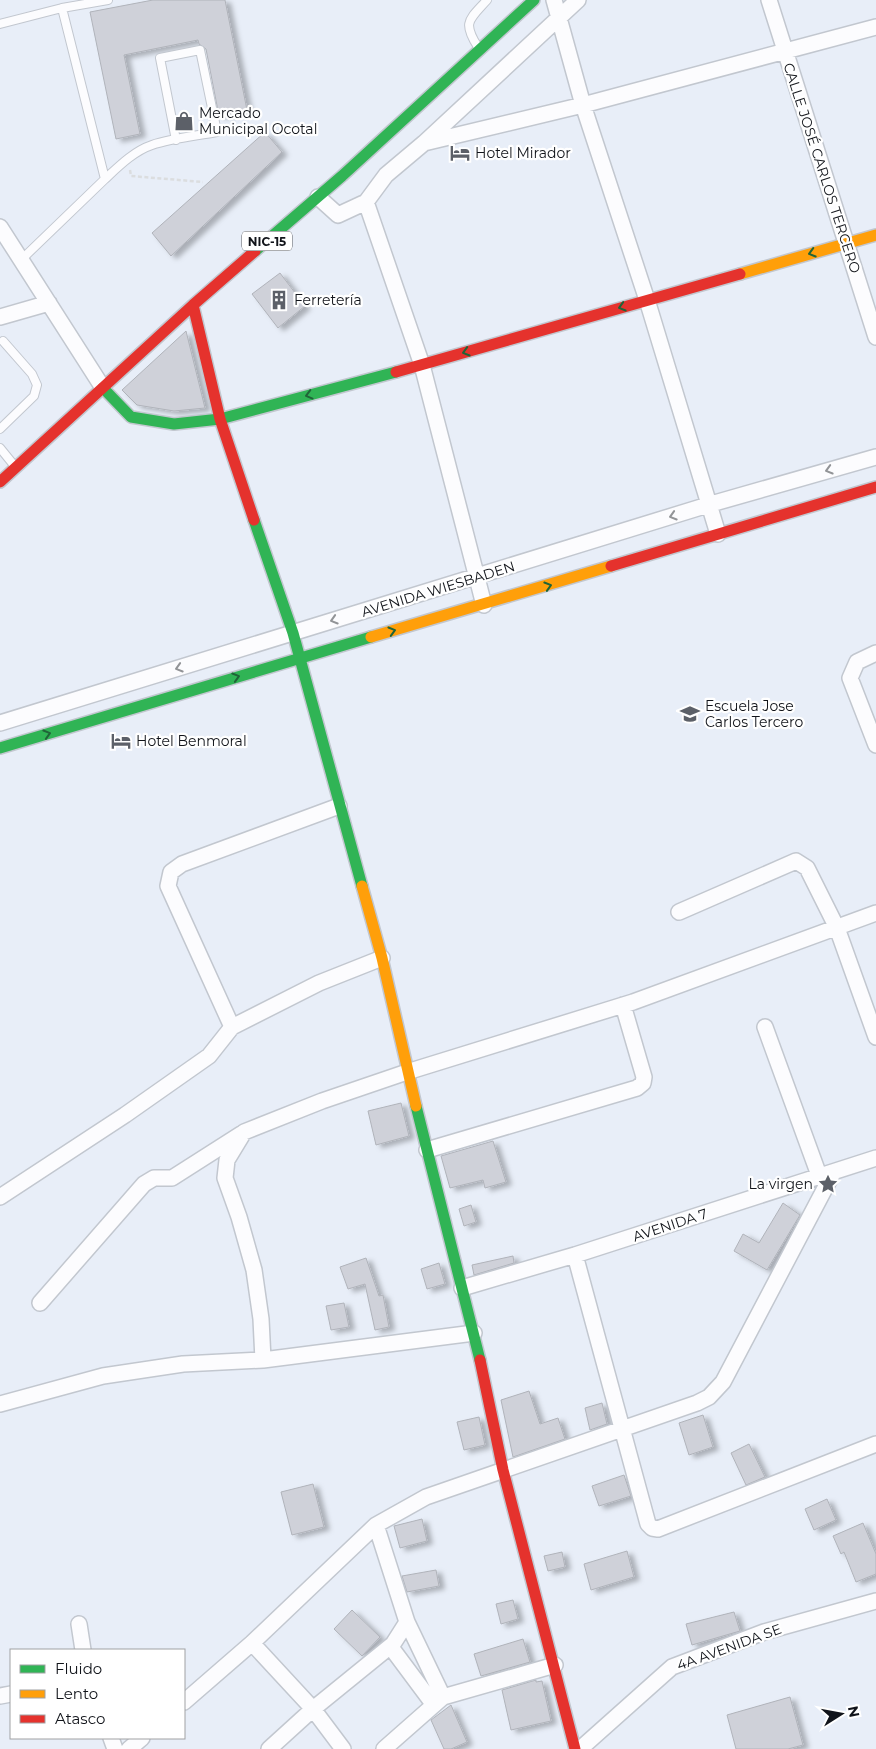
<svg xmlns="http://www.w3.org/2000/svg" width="876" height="1749" font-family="Montserrat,sans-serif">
<defs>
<filter id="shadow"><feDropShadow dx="5.5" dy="3" stdDeviation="2.5" flood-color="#0004"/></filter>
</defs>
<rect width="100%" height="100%" fill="#e8eef8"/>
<!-- building -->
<path fill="#cfd1d9" stroke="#b0b3ba" filter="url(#shadow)" d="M153,0h72l22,110 -28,6 -13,-67 -7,-5 -1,-4 -74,15 16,79 -24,5 -26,-127z
M265,132l17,20 -111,104 -19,-23z
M280,273l25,33 -27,22 -26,-34z
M186,331l19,77 -31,3 -37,-6 -15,-15z
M401,1103l8,33 -33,9 -8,-34z
M493,1141l13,41 -21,6 -2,-8 -33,8 -9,-32z
M783,1203l17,12 -33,55 -33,-19 9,-17 16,9z
M471,1205l5,17 -12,4 -5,-17z
M513,1256l1,7 -40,12 -2,-10z
M366,1258l13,38 4,-1 6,32 -14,3 -10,-46 -17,5 -8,-22z
M439,1263l6,21 -18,5 -6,-20z
M344,1303l5,24 -18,3 -5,-24z
M529,1391l11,33 18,-6 7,21 -52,18 -12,-57z
M602,1403l5,21 -17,6 -5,-22z
M703,1415l10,32 -24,8 -10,-32z
M479,1417l6,28 -21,5 -7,-28z
M749,1444l16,33 -19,8 -15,-32z
M624,1475l7,21 -32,10 -7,-20z
M313,1484l11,43 -32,8 -11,-43z
M827,1499l9,21 -22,10 -9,-21z
M422,1519l5,22 -27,7 -6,-22z
M863,1523l13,31v20l-20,8 -12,-30 -3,2 -8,-18z
M627,1551l7,26 -43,13 -7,-26z
M562,1552l3,15 -17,4 -4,-15z
M436,1570l3,16 -32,6 -5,-16z
M513,1600l5,19 -17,5 -5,-20z
M352,1610l28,27 -18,19 -28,-27z
M734,1612l6,19 -48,14 -6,-21z
M523,1639l7,23 -49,14 -7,-22z
M536,1680v2l6,-1 9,40 -40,9 -9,-40z
M790,1697l13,48 -15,4h-52l-9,-34z
M451,1705l16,37 -16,7h-7l-13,-29z"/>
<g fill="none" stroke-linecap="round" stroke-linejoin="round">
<defs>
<path id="lane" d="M62,8l46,-8
M0,24l62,-16 43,171 -83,80
M478,47c-16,-25 -9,-27 9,-47
M105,179c14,-13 29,-28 47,-34 20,-7 44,-9 65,-13l-17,-82 -40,8 16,82
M0,429l34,-33 3,-11 -5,-11 -29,-33
M0,448l13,16"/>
<path id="street" d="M554,0l29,105 64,195 71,234
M769,0l107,337
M424,143l159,-38 293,-78
M318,197l20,18 28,-13 56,163 62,240
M366,202l20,-27 38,-32 154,-143
M0,227l103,161
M0,317l49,-14
M876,653l-19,9 -7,16 26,67
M0,723l711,-219 165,-47
M679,912l117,-51 11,7 30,60 39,109
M232,1027l-64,-141 3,-14 11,-8 157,-58
M765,1027l55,151
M427,1150l210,-62 6,-5 1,-6 -21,-72
M0,1197l125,-82 84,-59 23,-29 87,-44 63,-25
M575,1255l73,269 4,4 6,1 218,-85
M462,1288l113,-33 301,-97
M40,1303l104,-119 10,-6h18l69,-44
M263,1360l-2,-41 -7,-49 -15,-53 -14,-39 2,-18 17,-28 78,-31 85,-29 226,-70 243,-89
M0,1404l103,-28 80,-12 80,-4 211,-27
M376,1525l31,97 36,75
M407,1622l-14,22v6l41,55
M79,1624l4,26
M252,1643l61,66 30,40
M0,1696l11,-2
M184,1702l68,-59 124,-118 50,-28 271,-94 12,-6 14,-15 110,-209
M111,1738l4,11
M129,1749l13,-11
M269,1749l44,-40 80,-65
M384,1749l59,-52 112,-32
M580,1749l92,-82 92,-35 112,-31"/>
<path id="fast" d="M255,251l87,-75 192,-176
M103,388l28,29 43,7 46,-5 176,-47
M254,520l39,113 69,253
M0,748l371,-111
M416,1106l64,254"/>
<path id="slow" d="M740,274l136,-39
M371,637l240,-71
M362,886l20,72 34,148"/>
<path id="jam" d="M193,305l27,114 34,101
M396,372l344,-98
M0,482l193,-177 62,-54
M611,566l265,-79
M480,1360l23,110 72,279"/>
</defs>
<!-- lane casing -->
<use href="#lane" stroke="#c2c7cf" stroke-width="10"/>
<!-- street casing -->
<use href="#street" stroke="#c2c7cf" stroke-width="18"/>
<!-- fast casing -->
<use href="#fast" stroke="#c2c7cf" stroke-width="14"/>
<!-- slow casing -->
<use href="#slow" stroke="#c2c7cf" stroke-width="14"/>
<!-- jam casing -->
<use href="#jam" stroke="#c2c7cf" stroke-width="14"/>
<!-- path -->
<path stroke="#dbdddf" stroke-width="2.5" stroke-dasharray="4 2.5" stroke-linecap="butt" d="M130,170l1,6 72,6"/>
<!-- lane -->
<use href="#lane" stroke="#fcfcfe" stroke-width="8"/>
<!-- street -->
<use href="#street" stroke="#fcfcfe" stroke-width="15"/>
<!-- fast -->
<use href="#fast" stroke="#30b455" stroke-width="11"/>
<!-- slow -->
<use href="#slow" stroke="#ff9f0a" stroke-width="11"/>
<!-- jam -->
<use href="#jam" stroke="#e5322d" stroke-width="11"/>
</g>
<!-- one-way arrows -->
<defs><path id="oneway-chevron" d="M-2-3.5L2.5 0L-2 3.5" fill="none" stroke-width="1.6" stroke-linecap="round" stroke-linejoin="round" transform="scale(1.25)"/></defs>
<g stroke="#206438">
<use href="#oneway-chevron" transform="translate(812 253) rotate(164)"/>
<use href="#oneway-chevron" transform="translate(622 307) rotate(164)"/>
<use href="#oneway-chevron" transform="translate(466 352) rotate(164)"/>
<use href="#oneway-chevron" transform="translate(309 395) rotate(165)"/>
<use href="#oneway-chevron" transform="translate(548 586) rotate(-17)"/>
<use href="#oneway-chevron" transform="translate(392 631) rotate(-16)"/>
<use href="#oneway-chevron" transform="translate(236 677) rotate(-17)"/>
<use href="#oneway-chevron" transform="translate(47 734) rotate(-17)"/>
</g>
<g stroke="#929497">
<use href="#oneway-chevron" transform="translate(829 470) rotate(164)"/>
<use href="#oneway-chevron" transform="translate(673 516) rotate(163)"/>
<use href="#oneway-chevron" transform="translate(334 620) rotate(163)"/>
<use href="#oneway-chevron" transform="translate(179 668) rotate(163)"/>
</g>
<!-- icons -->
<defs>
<symbol id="shop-bare" viewBox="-9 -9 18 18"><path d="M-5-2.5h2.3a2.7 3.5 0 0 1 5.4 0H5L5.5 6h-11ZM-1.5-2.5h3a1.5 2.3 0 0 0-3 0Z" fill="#5c6068" stroke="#fff" stroke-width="2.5" paint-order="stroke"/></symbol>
<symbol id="hotel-bare" viewBox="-9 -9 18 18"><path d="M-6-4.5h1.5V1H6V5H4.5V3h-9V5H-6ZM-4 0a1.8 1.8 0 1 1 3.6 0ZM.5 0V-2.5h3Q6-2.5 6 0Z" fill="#5c6068" stroke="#fff" stroke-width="2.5" paint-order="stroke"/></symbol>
<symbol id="building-bare" viewBox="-9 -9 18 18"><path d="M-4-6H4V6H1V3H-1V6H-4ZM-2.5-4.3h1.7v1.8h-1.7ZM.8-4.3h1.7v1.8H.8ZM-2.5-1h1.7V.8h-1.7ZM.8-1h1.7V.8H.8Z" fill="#5c6068" stroke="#fff" stroke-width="2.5" paint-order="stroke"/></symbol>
<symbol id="school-bare" viewBox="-9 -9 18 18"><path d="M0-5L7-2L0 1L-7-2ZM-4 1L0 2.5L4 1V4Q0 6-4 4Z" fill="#5c6068" stroke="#fff" stroke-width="2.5" paint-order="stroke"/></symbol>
<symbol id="sight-bare" viewBox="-9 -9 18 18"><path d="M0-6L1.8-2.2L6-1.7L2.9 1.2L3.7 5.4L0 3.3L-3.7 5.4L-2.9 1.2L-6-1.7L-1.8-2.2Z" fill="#5c6068" stroke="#fff" stroke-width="2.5" paint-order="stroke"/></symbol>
</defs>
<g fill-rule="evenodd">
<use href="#shop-bare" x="170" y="107" width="28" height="28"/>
<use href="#hotel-bare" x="446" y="139" width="28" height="28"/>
<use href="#building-bare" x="265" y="286" width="28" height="28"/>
<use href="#school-bare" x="676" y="700" width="28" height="28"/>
<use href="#hotel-bare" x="107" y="727" width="28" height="28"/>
<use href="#sight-bare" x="814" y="1170" width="28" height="28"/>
</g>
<g text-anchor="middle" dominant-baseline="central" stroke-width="4.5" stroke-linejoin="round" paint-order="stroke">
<!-- shield labels -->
<rect fill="#fff" stroke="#585a5f" stroke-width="1" x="242" y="231.5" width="50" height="19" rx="4"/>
<g font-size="12" font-weight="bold" fill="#11141a">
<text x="267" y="241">NIC-15</text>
</g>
<!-- poi labels -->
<g font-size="14" fill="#11141a" stroke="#fff" text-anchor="start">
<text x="199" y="113">Mercado<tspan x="199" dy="16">Municipal Ocotal</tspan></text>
<text x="475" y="153">Hotel Mirador</text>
<text x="294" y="300">Ferretería</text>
<text x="705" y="706">Escuela Jose<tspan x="705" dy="16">Carlos Tercero</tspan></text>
<text x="136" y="741">Hotel Benmoral</text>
<text x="813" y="1184" text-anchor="end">La virgen</text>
</g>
<!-- street labels -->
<g font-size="14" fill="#11141a" stroke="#fff">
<text transform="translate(822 168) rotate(72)">CALLE JOSÉ CARLOS TERCERO</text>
<text transform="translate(438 589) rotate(-17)">AVENIDA WIESBADEN</text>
<text transform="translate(670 1225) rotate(-18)">AVENIDA 7</text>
<text transform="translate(729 1647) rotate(-20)">4A AVENIDA SE</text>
</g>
</g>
<!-- legend -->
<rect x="10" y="1649" width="175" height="90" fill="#ffffff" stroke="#a0a1a3"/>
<rect x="20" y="1665" width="25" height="8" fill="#30b455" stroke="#a0a1a3"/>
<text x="55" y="1674" font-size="15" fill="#11141a">Fluido</text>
<rect x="20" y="1690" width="25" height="8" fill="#ff9f0a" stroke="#a0a1a3"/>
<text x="55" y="1699" font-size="15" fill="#11141a">Lento</text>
<rect x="20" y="1715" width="25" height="8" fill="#e5322d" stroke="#a0a1a3"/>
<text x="55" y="1724" font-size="15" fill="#11141a">Atasco</text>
<!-- north arrow -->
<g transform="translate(841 1714) rotate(79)" stroke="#ffffff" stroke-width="4" paint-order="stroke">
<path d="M0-4L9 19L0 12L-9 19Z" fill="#11141a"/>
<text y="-8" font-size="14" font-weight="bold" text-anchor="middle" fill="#11141a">N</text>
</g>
</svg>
